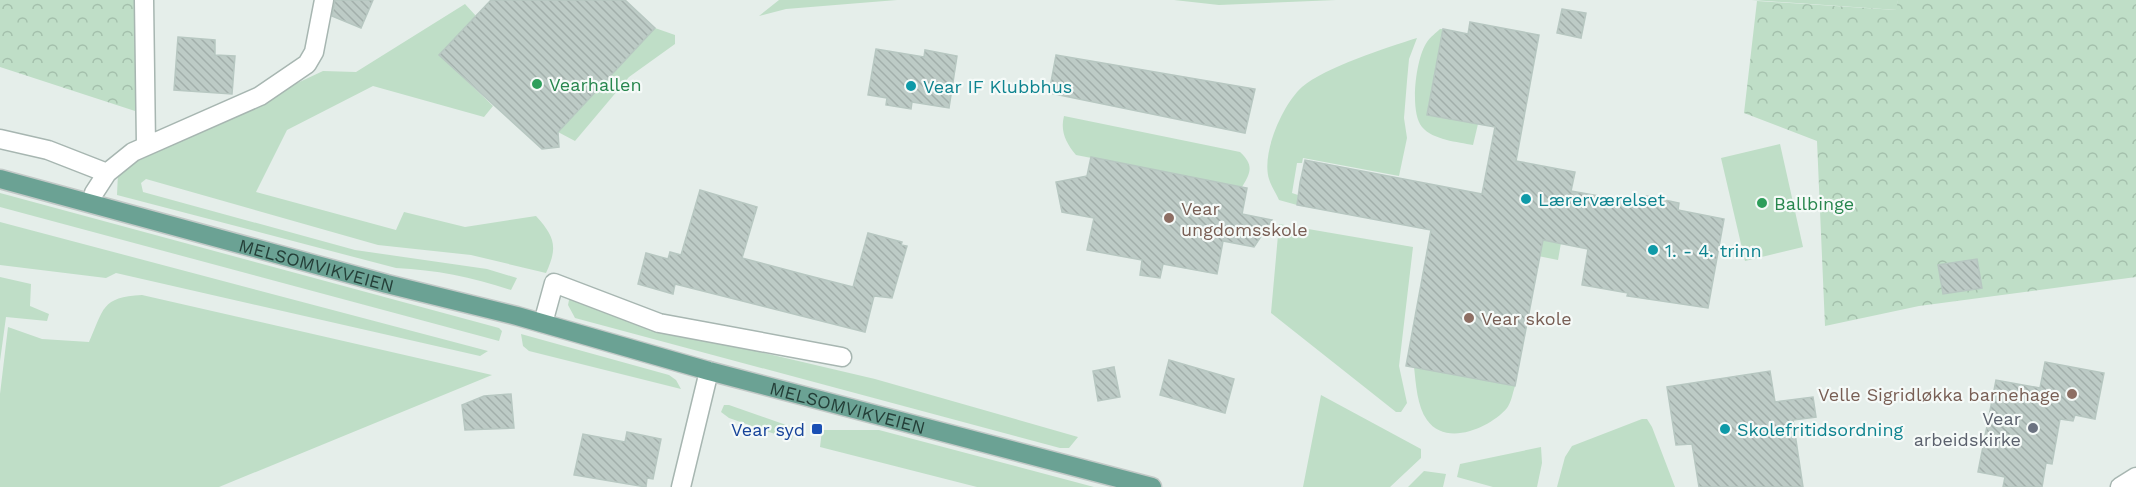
<svg xmlns="http://www.w3.org/2000/svg" width="2136" height="487" font-family="'Work Sans',sans-serif">
<defs>
<pattern id="forest-crowns" width="20" height="18" patternUnits="userSpaceOnUse" patternTransform="scale(1.5)"><rect width="20" height="18" fill="#bfdec7"/><path d="M2 6a3 3 0 1 1 6 0M12 15a3 3 0 1 1 6 0" fill="none" stroke="#a4c0ac"/></pattern>
<pattern id="building-back-hatch" width="6" height="6" patternUnits="userSpaceOnUse" patternTransform="scale(1.5)"><rect width="6" height="6" fill="#bdcbc6"/><path d="M-1 5l2 2M0 0l6 6M5-1l2 2" fill="none" stroke="#a2afab"/></pattern>
</defs>
<rect width="100%" height="100%" fill="#e5eeea"/>
<!-- grass -->
<path fill="#bfdec7" d="M779,0h118l-111,9 -27,7z
M1174,0h162l-117,5z
M1752,0h146l-1,10z
M465,4l11,12 -36,39 53,51 -9,11 -111,-31 -86,44 -31,62 140,38 8,-18 61,15 71,-11c19,21 22,31 10,57l-75,-18 -93,-10 -232,-66 -5,4 2,9 212,58 132,19 30,9 -6,12c-39,-13 -75,-20 -115,-22l-279,-73 1,-22 6,-9 199,-93 33,1z
M655,28l20,7v9l-46,33 -54,64 -17,-9z
M1440,29h3l-16,85 51,10 -5,21c-15,-3 -40,-5 -51,-18 -13,-15 -6,-70 5,-85 3,-5 9,-9 13,-13z
M1417,38l-8,21 -2,22 -3,37 3,20 -8,38 -96,-18 -1,5h-5l-5,30 6,2 -1,10 -18,-5c-3,-7 -8,-14 -10,-21 -8,-26 14,-75 33,-92 22,-19 86,-40 115,-49z
M1064,116l176,36c14,13 11,20 2,35l-166,-32c-10,-12 -16,-24 -12,-39z
M1780,144l23,103 -58,14 -24,-103z
M0,193l499,135 3,3 -3,10 -499,-134z
M0,222l488,129 -8,5 -364,-83 -10,5 -106,-13z
M1279,224l134,23 -14,119 8,37 -6,9h-5l-125,-99z
M1516,234l45,9 -3,17 -45,-9z
M0,277l31,7 -1,22 19,8 -2,7 -41,-4 -6,44z
M142,295l350,80 -273,112h-219v-93l8,-67 34,12 47,3c15,-33 12,-45 53,-47z
M569,300h8l106,34 192,45 203,58 -9,11h-9l-485,-130 -7,-13z
M521,334l148,41 7,5 5,9 -152,-38 -6,-5z
M1414,367l101,19c-2,6 -4,17 -8,22 -17,20 -61,39 -80,12 -10,-14 -11,-36 -13,-53z
M1321,395l100,54v9l-31,29h-87z
M724,405h5l60,21 4,9 -1,5 -63,-22 -8,-6z
M1642,419h5l5,8 23,60h-118l8,-30 7,-11z
M822,430h57l215,57h-117l-157,-40z
M1541,447l1,16 -5,24h-44l-36,-10 3,-13z
M1424,471l22,3 -3,13h-35z"/>
<!-- forest -->
<path fill="url(#forest-crowns)" d="M0,0h139l-4,111 -135,-44z
M1898,0h238v277l-217,29 -94,20 -8,-185 -73,-28 13,-112 139,9z"/>
<!-- building -->
<path fill="url(#building-back-hatch)" stroke="#b7c7c1" stroke-width="1.5" d="M335,0h38l-12,28 -29,-12z
M491,0h134l30,28 -97,104 1,15 -17,2 -103,-94z
M1562,9l24,4 -5,25 -24,-5z
M1470,22l69,13 -23,126 59,11 -4,19 73,13 2,-8 33,7 -1,7 46,9 -16,89 -81,-12 1,-3 -46,-8 6,-36 -45,-9 -28,146 -109,-20 25,-136 -134,-25 3,-22 5,-23 177,34 13,-67 -68,-12 16,-86 25,5z
M178,37l37,3v15l20,1 -3,38 -58,-4z
M876,49l48,8 1,-7 32,6 -8,52 -37,-6 -1,7 -25,-4 1,-7 -19,-3z
M1056,55l199,34 -10,44 -196,-40z
M1091,157l156,31 -5,26 30,6 -18,27 -31,-6 -6,33 -54,-10 -3,14 -20,-3 2,-15 -55,-10 7,-32 -32,-6 -6,-30 31,-6z
M700,190l57,17 -15,51 64,17 47,12 15,-54 34,9 -1,3 6,1 -15,52 -18,-2 -9,36 -190,-48 -2,10 -35,-10 8,-31 22,6 2,-7 11,3z
M1977,259l5,29 -39,6 -5,-29z
M1169,360l65,19 -9,34 -65,-18z
M2045,362l59,11 -9,46 -20,-4 -2,6 -13,-2 -8,45 -6,-1 -4,24h-39l2,-10 -27,-5 18,-92 44,8z
M1114,367l6,30 -22,4 -5,-30z
M1770,371l5,31 38,-5 3,20 -23,3 10,67h-104l-7,-43 -16,1 -9,-58z
M511,394l3,34 -49,2 -3,-25 22,-9z
M627,432l34,7 -8,40 -6,-1 -1,9 -72,-12 9,-41 42,8z"/>
<g fill="none" stroke-linecap="round" stroke-linejoin="round">
<defs>
<path id="minor" d="M144,0l2,145
M0,139l48,11 59,23
M92,202l2,-9 13,-20 26,-21 127,-56 47,-32 7,-12 10,-52
M543,323l11,-40 105,40 183,34
M681,487l28,-116
M2120,487l16,-10"/>
<g id="major">
<path id="s1" d="M0,179l387,105 130,32 192,55 443,116"/>
</g>
</defs>
<!-- minor casing -->
<use href="#minor" stroke="#a7b6b1" stroke-width="21"/>
<!-- major casing -->
<use href="#major" stroke="#c2c9c7" stroke-width="21"/>
<!-- minor -->
<use href="#minor" stroke="#fff" stroke-width="18"/>
<!-- major -->
<use href="#major" stroke="#6ba294" stroke-width="18"/>
</g>
<!-- markers -->
<g fill="#2e9e5b" stroke="#f5faf8" stroke-width="2">
<circle cx="537" cy="84" r="6"/>
<circle cx="1762" cy="203" r="6"/>
</g>
<g fill="#0f9aa8" stroke="#f5faf8" stroke-width="2">
<circle cx="911" cy="86" r="6"/>
<circle cx="1526" cy="199" r="6"/>
<circle cx="1653" cy="250" r="6"/>
<circle cx="1725" cy="429" r="6"/>
</g>
<g fill="#8d6e63" stroke="#f5faf8" stroke-width="2">
<circle cx="1169" cy="218" r="6"/>
<circle cx="1469" cy="318" r="6"/>
<circle cx="2072" cy="394" r="6"/>
</g>
<circle fill="#6b7280" stroke="#f5faf8" stroke-width="2" cx="2033" cy="428" r="6"/>
<rect fill="#1a4fb4" stroke="#f5faf8" stroke-width="2" x="811" y="423" width="12" height="12" rx="3"/>
<g text-anchor="middle" dominant-baseline="central" stroke-width="4.5" stroke-linejoin="round" paint-order="stroke">
<!-- leisure labels -->
<g font-size="18" fill="#27864d" stroke="#f5faf8" text-anchor="start">
<text x="549" y="84">Vearhallen</text>
<text x="1774" y="203">Ballbinge</text>
</g>
<!-- culture labels -->
<g font-size="18" fill="#0d838f" stroke="#f5faf8" text-anchor="start">
<text x="923" y="86">Vear IF Klubbhus</text>
<text x="1538" y="199">Lærerværelset</text>
<text x="1665" y="250">1. - 4. trinn</text>
<text x="1737" y="429">Skolefritidsordning</text>
</g>
<!-- education labels -->
<g font-size="18" fill="#785e54" stroke="#f5faf8" text-anchor="start">
<text x="1181" y="208">Vear<tspan x="1181" dy="21">ungdomsskole</tspan></text>
<text x="1481" y="318">Vear skole</text>
<text x="2060" y="394" text-anchor="end">Velle Sigridløkka barnehage</text>
</g>
<!-- street labels -->
<g font-size="18" fill="#243f38" stroke="#f5faf8">
<text stroke="none"><textPath href="#s1" startOffset="328">MELSOMVIKVEIEN</textPath></text>
<text stroke="none"><textPath href="#s1" startOffset="878">MELSOMVIKVEIEN</textPath></text>
</g>
<!-- worship labels -->
<g font-size="18" fill="#5b616d" stroke="#f5faf8" text-anchor="end">
<text x="2021" y="418">Vear<tspan x="2021" dy="21">arbeidskirke</tspan></text>
</g>
<!-- transit labels -->
<g font-size="18" fill="#164399" stroke="#f5faf8" text-anchor="end">
<text x="805" y="429">Vear syd</text>
</g>
</g>
</svg>
